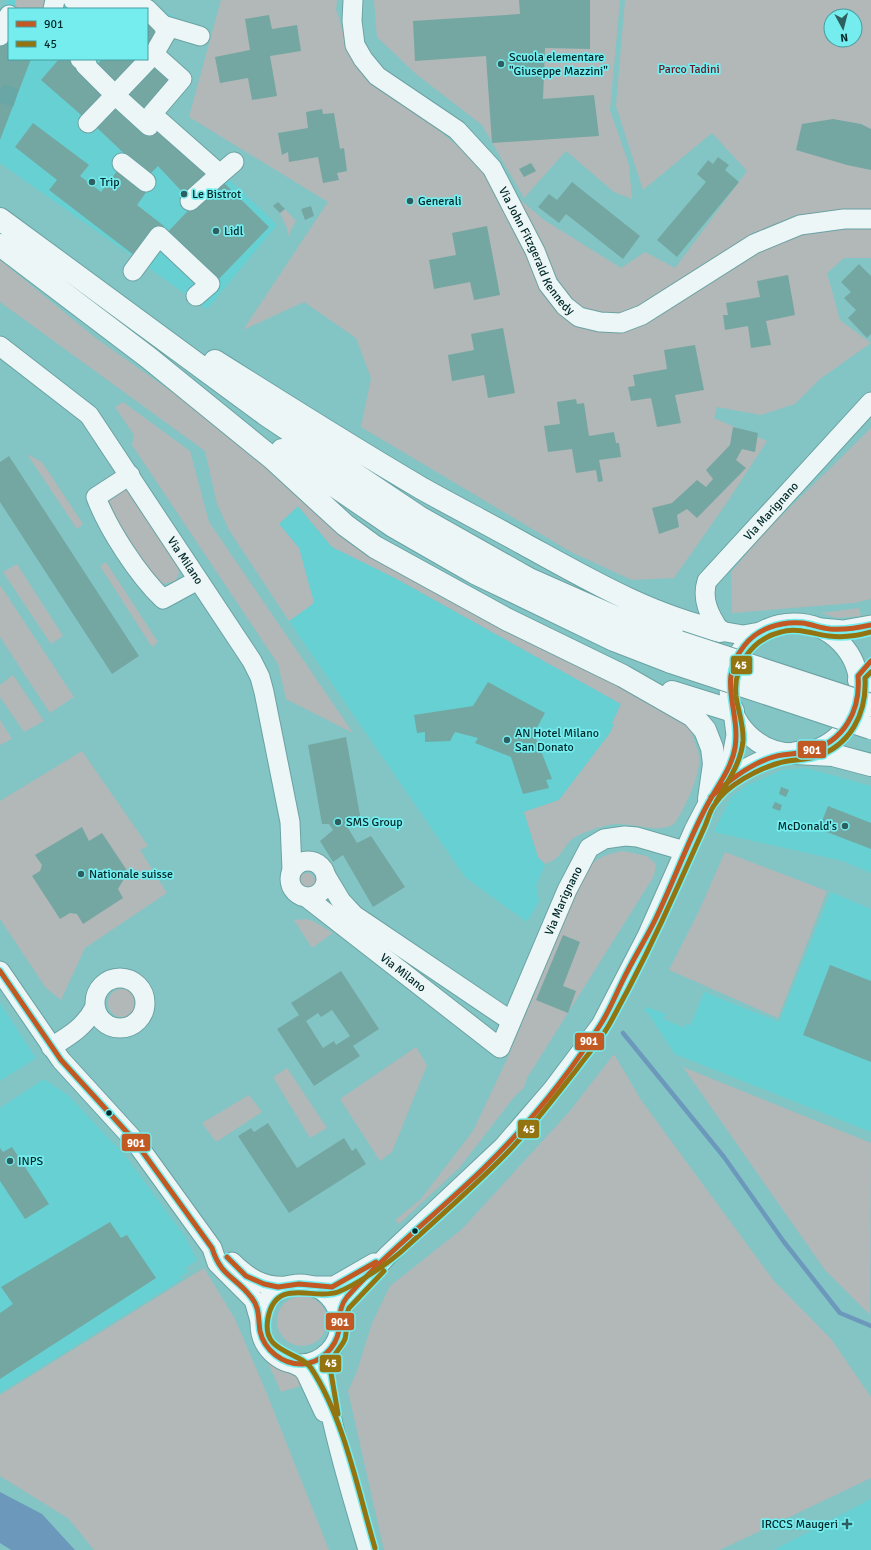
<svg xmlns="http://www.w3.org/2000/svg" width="871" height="1550" font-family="Signika,sans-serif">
<rect width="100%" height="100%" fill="#83c5c5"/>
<!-- built -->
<path fill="#66d0d2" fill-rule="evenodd" d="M7,0h49l98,6 26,14 -16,30 19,21 -24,42 118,112 -70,84 -207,-146v-149zM9,9h138v50h-138z
M298,506l34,41 63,31 226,126 -9,19 3,1 -5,9 -51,67 -35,12 14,45 7,7 -9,22 3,15 -12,21 -62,-45 -176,-256 25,-18 -15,-55 -20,-24z
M806,768l65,18v87l-28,-12 -129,-29 17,-35 16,-12 35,-15z
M831,892l40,17v223l-196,-78 -27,-41 -4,-2 3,-4 19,7 -3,5 22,9 1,-4 5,1 13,-33 75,30z
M0,1003l36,55 -36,23z
M44,1079l24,16 59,63 58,79 12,23 -12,8 3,4 -9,4 3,3 -182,114v-285z
M871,1499v51h-97z"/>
<!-- green -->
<path fill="#b2b7b8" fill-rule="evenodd" d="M15,0h34l-1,9h-32z
M221,0h116l-1,9 14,45 194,166 77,48 24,-16 30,16 72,-97 -35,-38 -69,57 -27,-84 9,-106h246v258h-27l-17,15 13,47 31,23 -51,36 -25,25 -34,11 -44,-8 -3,11 53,23 -41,63 -52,74 -42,2 -61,-28 -210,-125 10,-49 -15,-40 -52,-36 -61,28 85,-128 -139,-85zM831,16h24v24h-24z
M374,0h246l-10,110 19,55 3,34 -18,-7 -48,-41 -42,47 -42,-73 -66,-51 -39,-37z
M285,209l11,12 -8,15 -1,-8 -7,-15z
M0,260l97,79 146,103 57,53 391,232c0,11 7,20 8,30 2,18 -15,53 -25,67 -17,11 -46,-4 -66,1 -9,2 -34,10 -39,17 -11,13 -7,15 -24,22l-7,-7 -14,-45 35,-12 51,-67 4,-9 -2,-1 9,-19 -226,-126 -63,-31 -34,-41 -19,18 20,24 15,55 -25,18 -60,-91 -12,-26 -12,-53 -205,-149z
M123,402l67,49 19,71 144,211 -67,-34 -8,-35 -146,-219 2,-10 -19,-28z
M871,428v171l-17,4 -122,10 -1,-41 36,-42z
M27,454l15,8 41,62 -6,5z
M123,489l5,2 9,9 41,67 1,7 -4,7 -12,3 -10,-5 -48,-76 5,-10z
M106,562l52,80 -6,5 -52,-81z
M17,564l46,72 -12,8 -48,-72z
M0,585l74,112 -24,16 -50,-76z
M859,608l2,8 -24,2 -16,-5z
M13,675l31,46 -20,11 -24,-35v-12z
M0,720l12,19 -12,6z
M82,751l66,95 -8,4 27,43 -82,55 -24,52 -15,-12 -46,-69v-118z
M622,851l25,5 9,8 -2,12 -127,202 -3,10 -10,9 -54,70 -61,57 -4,-4 25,-20 53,-69 35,-74 76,-184c11,-15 20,-18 38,-22z
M725,852l102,39 -49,127 -109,-48 29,-57z
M299 881a8 8 0 1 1 16 0a8 8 0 1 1-16 0Z
M306,919l9,3 18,11 -21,15 -18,-28z
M108 1003a14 14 0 1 1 28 0a14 14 0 1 1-28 0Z
M416,1047l11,18 -35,87 -12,9 -40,-62z
M614,1054l27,46 133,181 57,58 40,58v81l-151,72h-336l-36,-159 9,-20 15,-48 18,-37 72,-57 107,-117z
M683,1067l188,76 -1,172 -45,-45z
M287,1068l40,60 -17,10 -37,-61z
M249,1095l13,17 -46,30 -14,-19z
M204,1268l31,51 32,75 62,156h-235l-25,-31 -69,-43v-81z
M277 1321a25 25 0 1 1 50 0a25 25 0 1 1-50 0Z
M265,1356l15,10 15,6 12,12 -26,8z"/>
<!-- water -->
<path fill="#6c99bb" d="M0,1492l42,22 33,36h-64l-11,-7z"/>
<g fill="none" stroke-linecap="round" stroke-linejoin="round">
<!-- stream -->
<path stroke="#6c99bb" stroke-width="4.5" d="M623,1033l101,124 60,85 56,71 31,13"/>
</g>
<!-- building -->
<path fill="#74a7a2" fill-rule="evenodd" d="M519,0h71v49l-45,-1 -2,51 51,-4 5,41 -107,7 -6,-87 -71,5 -2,-40 107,-7z
M269,15l3,14 25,-4 4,26 -31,5 7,40 -25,4 -4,-22 -28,5 -5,-26 35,-7 -5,-31z
M147,17l17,14 -17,20z
M9,23v36h22l-31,81v-94z
M59,59h11l39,34 -22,27 -46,-40z
M102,59h38l-25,30 -23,-18z
M157,59l20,19 -32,34 -21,-19z
M113,103l33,32 12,-12 59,50 -29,25 -30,-32 -10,10 -55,-52z
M322,109l1,5 11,-1 6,36 4,-1 3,23 -10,2 2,7 -16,3 -5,-26 -29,5 -1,-10 -6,3 -4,-22 30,-5 -2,-16z
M833,119l28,5 10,5v41l-24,-5 -51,-15 6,-26z
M33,123l56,42 -9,11 21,16 17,-22 29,21 -10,14 27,21 -25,33 -90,-69 8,-10 -42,-33z
M718,157l11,8 -4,5 14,12 -62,75 -20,-17 49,-58 -9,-8 11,-14 5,4z
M531,163l5,8 -12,6 -5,-8z
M219,178l50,49 -55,57 -50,-48z
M572,182l68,54 -17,23 -57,-45 -7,9 -21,-16 11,-13 8,6z
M278,202l7,7 -5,4 -7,-7z
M311,206l3,10 -9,4 -4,-11z
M487,226l13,69 -26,5 -4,-18 -36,7 -5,-29 27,-5 -4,-22z
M859,264l12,12v58l-4,4 -19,-20 8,-8 -12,-12 7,-6 -10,-10z
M788,275l7,40 -29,6 5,24 -20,3 -3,-22 -23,4 -2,-15h5l-2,-12 34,-6 -3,-16z
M503,328l12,65 -27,5 -4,-23 -32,6 -4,-26 26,-5 -3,-16z
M695,345l9,45 -29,5 6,28 -24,4 -6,-29 -20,3 -3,-14 7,-1 -2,-11 34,-6 -3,-19z
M576,399l1,5 7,-1 5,33 25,-4 2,11h3l2,14 -22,3 4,21 -5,1 -2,-12 -20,3 -4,-24 -24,3 -4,-26 16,-2 -3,-22z
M733,427l25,6 -3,19 -13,-3 -6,11 10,8 -49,50 -10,-9 -10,6 2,12 -20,7 -7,-26 20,-5 25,-23 9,7 7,-8 -7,-9 24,-25z
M9,456l130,200 -27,18 -112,-172v-40z
M488,682l57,31 -11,20 18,46 -6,1 3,8 -26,6 -12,-37 -36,-14 3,-5 -23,-6 -5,9 -25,1v-10l-8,1 -3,-18 59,-9z
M346,737l15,84 -16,2 12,20 14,-7 34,51 -32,20 -30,-52 -10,7 -13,-21 13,-11 -4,-6h-7l-14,-79z
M781,787l8,3 -3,7 -7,-3z
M775,802l7,3 -2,6 -8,-3z
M828,806l43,17v26l-52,-20z
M82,827l7,14 13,-8 26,39 -10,17 5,9 -40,26 -6,-10 -7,-1 -10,6 -28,-43 8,-5 2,-6 -7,-10z
M563,935l17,7 -17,44 13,5 -8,22 -32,-13z
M830,965l41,16v81l-68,-27z
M341,971l38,58 -26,17 7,10 -46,30 -37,-57 22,-14 -8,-12zM332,1010l18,26 -14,9 -2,-4 -11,7 -17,-27 12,-8 3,4z
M268,1123l29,45 47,-30 8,13 4,-3 10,16 -77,49 -51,-77 13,-8 3,4z
M12,1147l37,57 -24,15 -25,-38v-33l3,4z
M110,1222l11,16 6,-3 29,43 -156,101v-66l13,-9 -12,-17z"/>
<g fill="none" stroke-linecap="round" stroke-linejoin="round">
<!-- minor-tunnel -->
<path stroke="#69a6a6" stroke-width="19" stroke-dasharray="19 10" stroke-linecap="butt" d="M0,93l16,5"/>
<defs>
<g id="minor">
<path d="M73,0l69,5 -4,4"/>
<path id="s1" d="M353,0l-1,21 3,24 8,14 14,17 80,54 35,38 43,83 13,33 17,22 14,11 21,5 21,1 21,-8 112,-71 46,-19 44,-6h27"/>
<path d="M53,9l2,-9"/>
<path d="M147,9l16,16 37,11"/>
<path d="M163,25l3,8 -12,21 28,25 -30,35 68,60 14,-12"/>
<path d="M0,36l9,-21"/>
<path d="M80,59l7,5 -2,1 30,30 -27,28"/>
<path d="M149,126l-34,-31 39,-41"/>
<path d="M122,163l24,19"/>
<path d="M190,201l30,-27"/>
<path d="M133,271l26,-35 51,48 -14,12"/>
<path id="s2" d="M0,346l89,69 163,246 8,16 4,15 26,130 2,48"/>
<path d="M130,475l-34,22c12,32 42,78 67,102l35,-19"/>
<circle cx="794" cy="688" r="65"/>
<path d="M821,628l22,2 28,-5"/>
<path id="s3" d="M760,632l-17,3 -23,-4c-10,-15 -19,-31 -13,-50l164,-179"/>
<path d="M720,788c18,-17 44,-32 70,-35"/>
<circle cx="308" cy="879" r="18"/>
<path d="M326,876l15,25 13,14 157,106"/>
<path id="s4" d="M306,897l194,151 67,-158 22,-42 15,-9 21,-3 12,1 48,14"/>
<path d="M0,971l61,89 73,80 78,108 5,15 37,37 6,21"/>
<circle cx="120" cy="1003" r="25"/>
<path d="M51,1047c18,-11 34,-20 44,-40"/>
<path d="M232,1262c16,16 32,26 55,24"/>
<circle cx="300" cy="1324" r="40"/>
<path d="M313,1286h21l40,-23"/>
<path d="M338,1314l9,-15 40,-43 116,-109 50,-58 48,-64 46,-89 47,-106 38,-73 4,-22 -3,-24"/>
<path d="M326,1354c-12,22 33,165 42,196"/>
<path d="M292,1363l10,5 4,5 18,39"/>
</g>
<path id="highway" d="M0,219l265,195 154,103 110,62 104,46 46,17
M0,245l149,113 123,100 73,67 30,22 133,73 115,56 70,40 12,14 7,18 2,16 -5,35
M215,361c68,43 136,86 206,127 34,19 69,37 103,56 62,34 126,72 196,87
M282,450l111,76 82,47 139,67 57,22
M859,680l12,8
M672,692l61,19
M796,753l37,2 38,10"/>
</defs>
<!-- minor casing -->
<use href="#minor" stroke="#6ba2a3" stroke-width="21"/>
<!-- highway casing -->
<use href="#highway" stroke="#6ba2a3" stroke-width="24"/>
<!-- minor -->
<use href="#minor" stroke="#ecf6f6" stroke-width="19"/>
<!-- highway -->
<use href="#highway" stroke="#ecf6f6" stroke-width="22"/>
<defs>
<path id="highway-bridge" d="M679,642l192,63
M671,662l200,66"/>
</defs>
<!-- highway-bridge casing -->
<use href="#highway-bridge" stroke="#6ba2a3" stroke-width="24" stroke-linecap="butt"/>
<!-- highway-bridge -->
<use href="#highway-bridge" stroke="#ecf6f6" stroke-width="22"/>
<defs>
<path id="bus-1" d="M711,797c17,-16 36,-31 59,-39 12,-5 26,-3 39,-7 35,-9 52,-41 49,-75l13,-15
M0,971l61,89 73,80 78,108c9,29 23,28 39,49 9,10 7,22 9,34 4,19 23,34 43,33 17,-1 33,-16 36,-34 2,-12 -1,-22 8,-33 42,-47 92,-85 137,-129 44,-43 85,-93 118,-146 8,-13 14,-28 21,-42 10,-21 23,-41 33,-62 17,-35 30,-72 48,-107 10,-21 27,-40 31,-63 6,-38 -19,-67 9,-102 13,-17 36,-25 58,-23 9,1 18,5 28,6 14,1 28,-1 41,-4
M227,1257l19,19 18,8 14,3 21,-3 33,3 44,-25"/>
<path id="bus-2" d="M716,802c11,-19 25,-39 27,-61 1,-16 -5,-30 -7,-45 -3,-30 16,-57 45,-64 15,-5 32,2 48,4 14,2 28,0 42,-4
M338,1414l-8,-47c1,-12 11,-18 15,-28 3,-11 -1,-21 4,-31l35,-37
M375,1548c-17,-57 -31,-130 -64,-180 -13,-18 -50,-14 -43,-50 8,-42 46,-17 70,-26 18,-7 51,-29 65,-42 35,-32 72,-64 105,-98 25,-26 47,-55 69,-83 10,-14 23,-28 32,-44 25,-45 48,-92 69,-139 9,-20 18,-40 27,-60 3,-7 5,-16 10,-22 12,-19 43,-35 64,-41 12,-4 24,-2 36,-6 35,-11 52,-43 50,-79l6,-6"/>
</defs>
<!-- bus-1 casing -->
<use href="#bus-1" stroke="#75edef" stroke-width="8"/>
<!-- bus-2 casing -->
<use href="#bus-2" stroke="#75edef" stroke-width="8"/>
<!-- bus-1 -->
<use href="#bus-1" stroke="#c25923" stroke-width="5"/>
<!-- bus-2 -->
<use href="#bus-2" stroke="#947410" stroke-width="5"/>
</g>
<!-- markers -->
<g fill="#2e5f60" stroke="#75edef" stroke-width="1.5">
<circle cx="501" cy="64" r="4"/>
<circle cx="92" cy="182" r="4"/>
<circle cx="184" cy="194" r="4"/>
<circle cx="410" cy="201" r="4"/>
<circle cx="216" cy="231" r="4"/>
<circle cx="507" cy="740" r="4"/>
<circle cx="338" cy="822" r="4"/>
<circle cx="845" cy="826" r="4"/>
<circle cx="81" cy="874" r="4"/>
<circle cx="10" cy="1161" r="4"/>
<path d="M845 1518h4v4h4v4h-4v4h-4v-4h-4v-4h4z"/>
</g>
<g fill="#002829" stroke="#75edef" stroke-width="1.5">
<circle cx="109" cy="1113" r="3.5"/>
<circle cx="415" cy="1231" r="3.5"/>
</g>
<g text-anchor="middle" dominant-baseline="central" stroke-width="3.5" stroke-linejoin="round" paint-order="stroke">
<!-- poi labels -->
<g font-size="12" fill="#002829" stroke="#75edef" text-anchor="start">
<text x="509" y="57">Scuola elementare<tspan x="509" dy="14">"Giuseppe Mazzini"</tspan></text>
<text x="100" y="182">Trip</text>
<text x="192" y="194">Le Bistrot</text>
<text x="418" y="201">Generali</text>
<text x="224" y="231">Lidl</text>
<text x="515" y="733">AN Hotel Milano<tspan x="515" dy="14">San Donato</tspan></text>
<text x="346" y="822">SMS Group</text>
<text x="837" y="826" text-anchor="end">McDonald's</text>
<text x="89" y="874">Nationale suisse</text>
<text x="18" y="1161">INPS</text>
<text x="838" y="1524" text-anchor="end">IRCCS Maugeri</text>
</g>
<!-- park labels -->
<g font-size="12" fill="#6b1825" stroke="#75edef">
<text x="689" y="69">Parco Tadini</text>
</g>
<!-- street labels -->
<g font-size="12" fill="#002829" stroke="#75edef">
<text stroke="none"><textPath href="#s1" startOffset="326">Via John Fitzgerald Kennedy</textPath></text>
<text stroke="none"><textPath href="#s3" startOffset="189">Via Marignano</textPath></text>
<text stroke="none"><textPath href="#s2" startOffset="287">Via Milano</textPath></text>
<text stroke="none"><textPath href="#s4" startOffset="406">Via Marignano</textPath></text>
<text stroke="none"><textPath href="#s4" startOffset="123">Via Milano</textPath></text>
</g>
</g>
<g stroke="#75edef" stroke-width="1.5">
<rect x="730" y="655" width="23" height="20" rx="4" fill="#947410"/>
<rect x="797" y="740" width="30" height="19" rx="4" fill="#c25923"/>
<rect x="574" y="1032" width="31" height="19" rx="4" fill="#c25923"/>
<rect x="517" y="1119" width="23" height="20" rx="4" fill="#947410"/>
<rect x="121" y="1133" width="30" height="19" rx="4" fill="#c25923"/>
<rect x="325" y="1312" width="30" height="19" rx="4" fill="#c25923"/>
<rect x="319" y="1354" width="23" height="19" rx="4" fill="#947410"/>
</g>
<g font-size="11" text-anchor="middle" font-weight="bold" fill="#fff">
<text x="741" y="669">45</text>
<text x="812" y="754">901</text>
<text x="589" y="1045">901</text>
<text x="529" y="1133">45</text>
<text x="136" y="1147">901</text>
<text x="340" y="1326">901</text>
<text x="331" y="1367">45</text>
</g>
<!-- legend -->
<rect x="8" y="8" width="140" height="52" fill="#75edef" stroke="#469ea0"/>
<rect x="16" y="21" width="20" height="6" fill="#c25923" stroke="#469ea0"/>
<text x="44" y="28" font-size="12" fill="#002829">901</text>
<rect x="16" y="41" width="20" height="6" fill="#947410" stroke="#469ea0"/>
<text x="44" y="48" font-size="12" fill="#002829">45</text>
<!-- north arrow -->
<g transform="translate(843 28) rotate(173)"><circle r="19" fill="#75edef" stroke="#469ea0"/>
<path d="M0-3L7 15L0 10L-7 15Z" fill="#2e5f60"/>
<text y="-6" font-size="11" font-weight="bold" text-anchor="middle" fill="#002829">N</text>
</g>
</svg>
